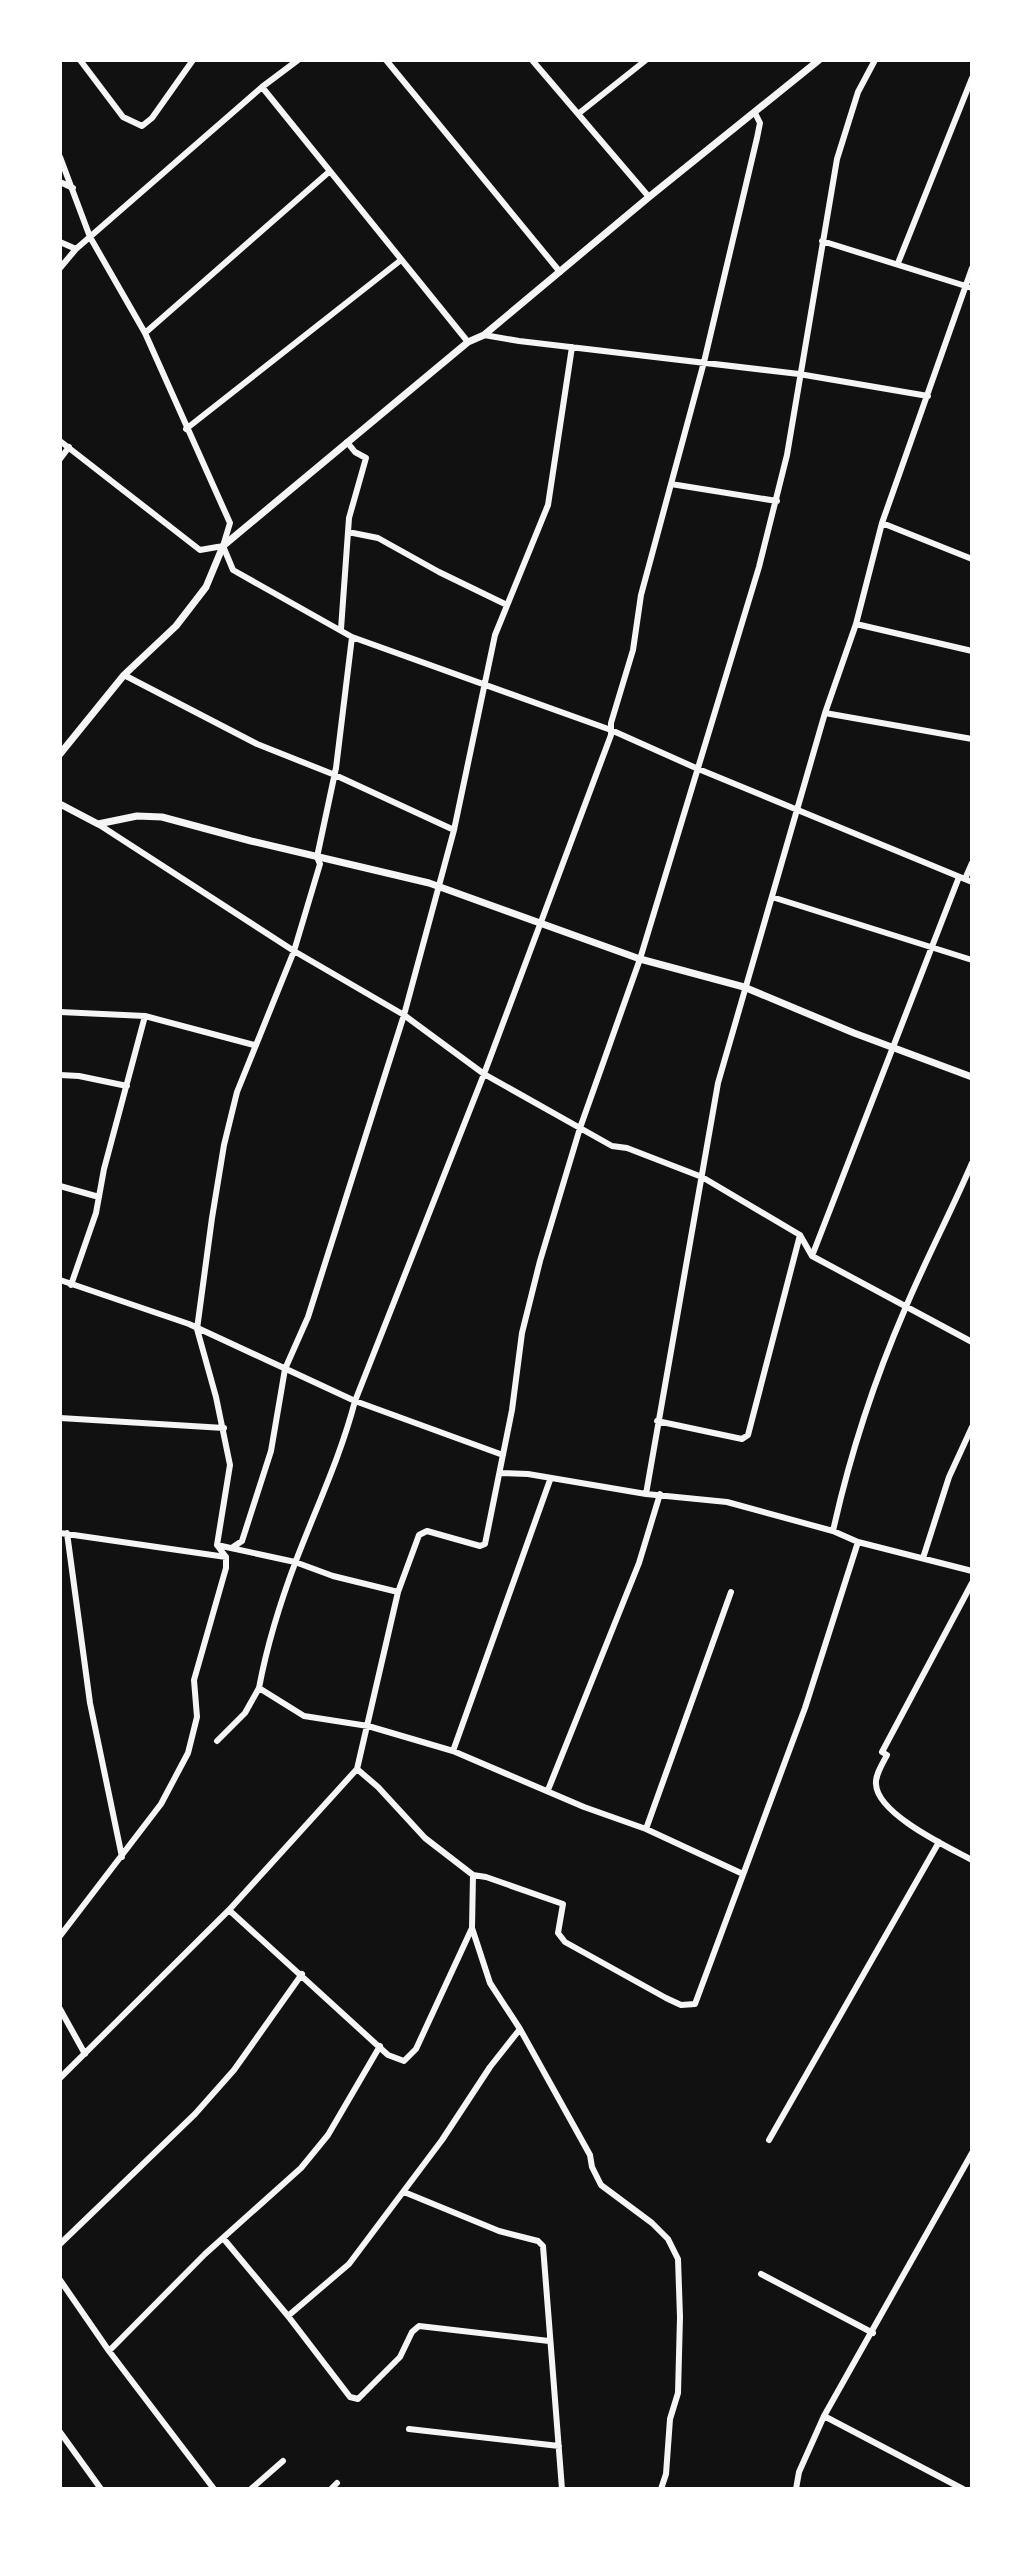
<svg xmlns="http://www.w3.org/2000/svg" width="1032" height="2549" font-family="'Varela Round',sans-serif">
<rect width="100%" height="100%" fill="#111"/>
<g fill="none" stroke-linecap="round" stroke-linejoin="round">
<!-- minor -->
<path stroke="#f5f5f5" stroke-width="6" d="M80,60l43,57 19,9 10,-8 41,-58
M386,60l174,212
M532,60l117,137
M262,87l206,255
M578,114l68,-54
M60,157l30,80 55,96 85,190 -7,23 10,24 119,67 259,93 85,38 276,114
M60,182l13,6
M822,241l150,47
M60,242l16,7
M898,263l74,-185
M60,268l16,-19 186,-162 36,-27
M145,333l185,-162
M484,335l35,6 280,33 129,22
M186,429l215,-169
M60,441l140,109 23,-4
M60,459l9,-12
M671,484l106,17
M882,523l90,36
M348,532l30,6 61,34 68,33
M856,624l116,27
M341,629l8,-111 17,-60 -11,-6 -8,-10
M124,675l133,69 78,31 119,55
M825,713l147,26
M98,824l196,127 110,64 80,59 128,72 15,2 75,29 98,58 12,21 160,86
M965,879l7,-16
M772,897l200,63
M60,1012l85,4 109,29
M60,1075l19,1 48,10
M60,1186l39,11
M812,1256l147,-379
M60,1280l129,44 166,77 148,54
M71,1285l25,-72 8,-44 41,-153
M60,1418l164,10
M657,1421l85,18 6,-4 52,-200
M501,1473l27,1 118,20 81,8 106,29 25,11 114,29
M646,1494l72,-411 107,-370 31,-89 26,-101 90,-255
M833,1531c17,-77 41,-150 72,-222 21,-50 46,-97 67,-146
M60,1533l166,24
M67,1533l23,170 32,154
M217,1545l78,17 38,14 65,16
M233,1547l9,-6 29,-90 14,-82 23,-52 96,-302 50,-185 41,-195 53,-130 24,-158
M923,1558l26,-81 23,-50
M972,1583l-90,169 5,3c-4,8 -12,20 -11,29 1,30 72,63 96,76
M259,1688c8,-43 22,-88 38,-130 20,-52 44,-103 58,-157l129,-327 127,-339v-12l22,-73 8,-55 63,-233 53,-224 3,-15 -5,-10
M217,1741l28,-28 14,-25 45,28 64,10 85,25 131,56 62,22 97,45
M453,1751l97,-271
M357,1769l21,18 47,51 48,37 -1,53 18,55 30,46 70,126 2,12 9,18 51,38 16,16 10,20 2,58 -2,76 -8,26 -4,55 -5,15
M548,1790l91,-227 21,-69
M646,1829l85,-237
M473,1875l13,2 77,27 -5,29 7,9 101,56 15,7 14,-1 110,-296 53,-166
M229,1910l159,145 16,6 12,-12 56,-121
M60,1936l101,-132 27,-51 9,-36 -3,-37 32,-112v-11l-9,-12 13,-80 -14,-68 -19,-68 15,-111 12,-73 13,-53 57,-141 26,-87 -3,-7 19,-89 16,-131
M60,2009l25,45
M60,2078l169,-168 128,-141 41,-177 21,-57 8,-4 53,15 5,-2 27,-134 10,-77 18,-72 40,-133 60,-169 119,-392 28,-112 50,-296 21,-67 17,-32
M769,2140l170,-298
M404,2192l95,39 39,10 5,5 19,243
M223,2238l65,78 62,81 8,2 42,-42 12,-25 7,-6 130,15
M60,2244l135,-130 39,-44 68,-96
M761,2274l112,59
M60,2280l49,71 105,138
M288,2316l61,-52 93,-124 48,-73 30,-38
M109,2351l96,-97 96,-86 27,-33 52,-89
M824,2416l139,73
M409,2429l150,17
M60,2432l41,57
M251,2489l32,-28
M331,2489l6,-6
M796,2489l3,-17 25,-56 148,-263"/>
<!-- tertiary -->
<path stroke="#f5f5f5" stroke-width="7" d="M60,754l64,-79 52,-49 30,-39 17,-41 245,-204 16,-7 165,-138 170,-137
M60,804l38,20 39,-8 25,1 89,24 178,42 211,76 104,28 110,46 118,44"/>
</g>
<!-- border -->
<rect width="1032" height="2549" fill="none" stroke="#ffffff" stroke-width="124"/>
</svg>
